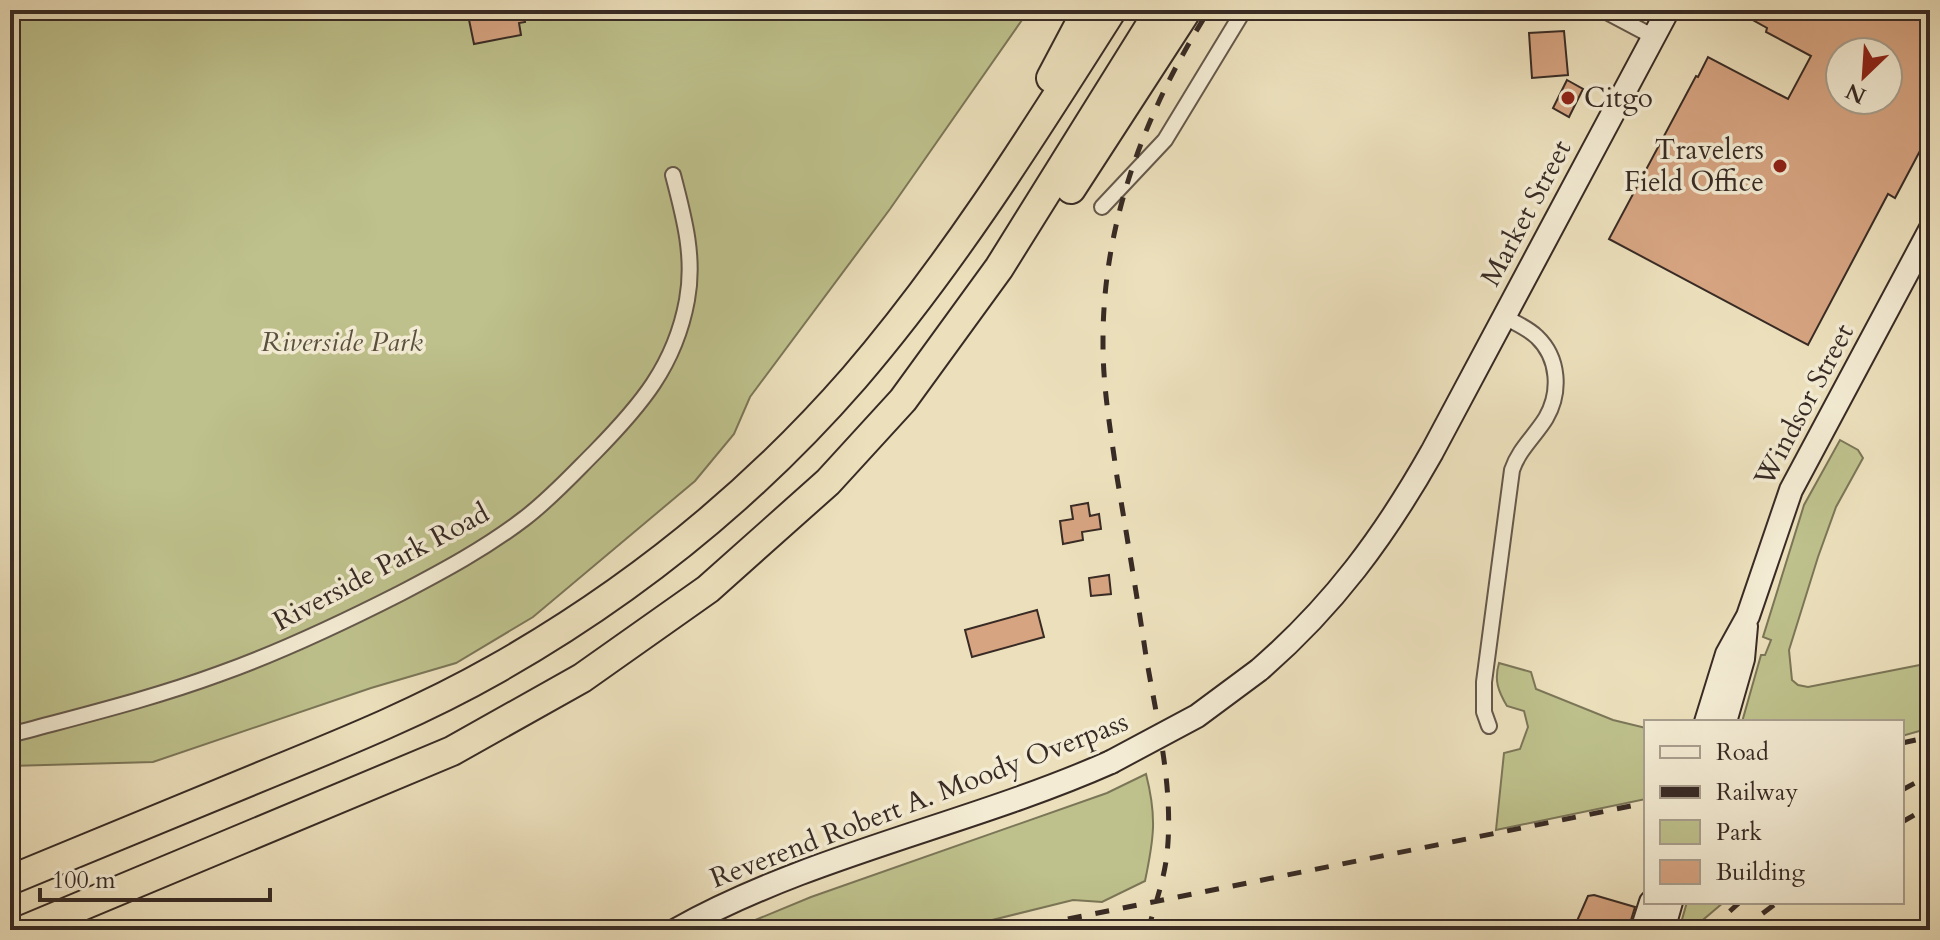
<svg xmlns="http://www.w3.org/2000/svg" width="1940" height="940" font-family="Cardo,serif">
<rect width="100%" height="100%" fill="#ece0bc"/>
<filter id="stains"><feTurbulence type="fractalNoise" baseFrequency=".0025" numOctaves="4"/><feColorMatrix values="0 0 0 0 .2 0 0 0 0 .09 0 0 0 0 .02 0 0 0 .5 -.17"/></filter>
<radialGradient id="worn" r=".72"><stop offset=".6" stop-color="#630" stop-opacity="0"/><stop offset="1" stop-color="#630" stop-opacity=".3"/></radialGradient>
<!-- green -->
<path fill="#bec18c" stroke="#7b7658" stroke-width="2" d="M10,10h1019l-139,199 -140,188 -16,37 -39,47 -162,136 -77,46 -85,25 -218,74 -143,4z
M1840,440l18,10 5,8 -27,49 -18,50 -29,93 3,30 6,5 10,2 122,-24v65l-28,8v-14h-160l19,-67h4l6,-15 -8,-3 41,-132z
M1499,663l32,9 5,17 77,31 33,8v71l-150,31 8,-77 16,-4 8,-22 -4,-16 -17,-5c-9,-15 -13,-26 -8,-43z
M1146,774c11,43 8,64 -1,107l-43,21 -29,-2 -121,30h-221l80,-33 296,-104z
M1687,902h37l-33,28h-12z"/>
<!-- building -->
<path fill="#d6a481" stroke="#382b25" stroke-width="2" fill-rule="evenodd" d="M467,10h56l2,12 -6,1 2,12 -47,9z
M1755,10h175v122l-35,66 -7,-4 -80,151 -199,-106 87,-163 2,1 10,-20 80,42 23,-43 -45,-24 1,-4 -16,-9zM1840,52h48v48h-48z
M1564,31l4,44 -36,3 -3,-45z
M1567,80l16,9 -14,28 -16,-9z
M1088,503l2,13 9,-2 2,15 -19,3 1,8 -20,4 -3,-23 13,-2 -2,-13z
M1109,575l2,19 -20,2 -2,-18z
M1037,610l7,27 -72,20 -7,-27z
M1594,895l41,12 -7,23h-55l15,-34z"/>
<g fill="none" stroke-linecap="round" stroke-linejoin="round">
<defs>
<path id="minor" d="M1603,10l51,27
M1102,207l63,-67 79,-130
M1489,726l-5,-14v-30l28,-212c7,-21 23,-34 34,-52 15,-26 13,-60 -9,-81 -9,-9 -22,-14 -32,-20
M10,735c70,-19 141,-36 209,-61 62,-22 123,-51 182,-81 42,-22 85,-45 124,-75 25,-19 47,-43 70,-66 45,-46 80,-86 92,-152 8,-43 -3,-83 -14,-125"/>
<path id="secondary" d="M1259,670c74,-64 125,-133 173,-218l236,-442
M1706,722l21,-68 21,-38 43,-126 139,-260
M1725,722l18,-63 3,-33
M676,930c136,-76 293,-105 435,-168
M1642,930l9,-28
M1663,930l8,-28"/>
<path id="motorway" d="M1051,78l36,-68
M1071,189l116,-179
M10,880c87,-36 174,-72 262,-108 76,-31 152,-62 224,-103 134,-76 256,-174 358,-291 98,-114 178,-242 258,-368
M24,930l428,-179 130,-73 126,-89 120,-107 75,-82 96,-132 161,-258"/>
</defs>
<!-- minor casing -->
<use href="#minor" stroke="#65584b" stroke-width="18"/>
<!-- secondary casing -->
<use href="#secondary" stroke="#382b25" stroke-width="26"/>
<!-- motorway casing -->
<use href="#motorway" stroke="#382b25" stroke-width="32"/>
<!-- minor -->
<use href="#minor" stroke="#f3ebd3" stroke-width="14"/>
<!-- secondary -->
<use href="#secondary" stroke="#f3ebd3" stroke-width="22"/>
<!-- motorway -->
<use href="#motorway" stroke="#ece0bc" stroke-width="28"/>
<!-- rail -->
<path stroke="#382b25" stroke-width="5" stroke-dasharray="14 14" stroke-linecap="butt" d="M1902,743l28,-6
M1902,790l28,-15
M1902,822l28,-16
M1013,930l633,-127
M1148,930c7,-25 16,-50 19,-76 7,-66 -10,-133 -21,-198 -9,-60 -19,-119 -29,-179 -6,-44 -14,-88 -14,-132 -1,-122 42,-233 106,-335
M1709,930l31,-28
M1740,930l38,-28"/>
<defs>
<path id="secondary-bridge" d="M1111,762l86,-46 62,-46"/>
</defs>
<!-- secondary-bridge casing -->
<use href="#secondary-bridge" stroke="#382b25" stroke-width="26" stroke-linecap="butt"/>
<!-- secondary-bridge -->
<use href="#secondary-bridge" stroke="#f3ebd3" stroke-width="22"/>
</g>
<!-- markers -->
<g fill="#8f2418" stroke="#f3ebd3" stroke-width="3">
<circle cx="1568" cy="98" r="8"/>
<circle cx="1780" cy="166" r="8"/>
</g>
<g text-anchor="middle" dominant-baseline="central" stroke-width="7" stroke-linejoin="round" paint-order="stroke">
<!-- poi labels -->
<g font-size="28" fill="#382b25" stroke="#f3ebd3" text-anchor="start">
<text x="1584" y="98">Citgo</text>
<text x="1764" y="150" text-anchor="end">Travelers<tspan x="1764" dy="32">Field Office</tspan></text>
</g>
<!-- street labels -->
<g font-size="28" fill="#382b25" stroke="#f3ebd3">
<text transform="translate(1526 213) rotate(-62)">Market Street</text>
<text transform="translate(1804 405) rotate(-62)">Windsor Street</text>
<text transform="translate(381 567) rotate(-28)">Riverside Park Road</text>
<text transform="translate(919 800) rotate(-21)">Reverend Robert A. Moody Overpass</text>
</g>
<!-- park labels -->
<g font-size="28" font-style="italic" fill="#5a503f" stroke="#f3ebd3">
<text x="342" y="342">Riverside Park</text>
</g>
</g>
<!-- margin -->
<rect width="1940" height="940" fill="none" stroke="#ece0bc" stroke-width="40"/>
<rect x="12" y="12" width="1916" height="916" fill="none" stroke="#382b25" stroke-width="4"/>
<rect x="20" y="20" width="1900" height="900" fill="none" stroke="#382b25" stroke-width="2"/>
<!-- legend -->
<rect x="1644" y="720" width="260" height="184" fill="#f3ebd3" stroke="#a89e8d" stroke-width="2"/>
<rect x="1660" y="746" width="40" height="12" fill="#f3ebd3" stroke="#a89e8d" stroke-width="2"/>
<text x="1716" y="760" font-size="24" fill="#382b25">Road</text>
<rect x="1660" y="786" width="40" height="12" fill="#382b25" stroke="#a89e8d" stroke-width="2"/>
<text x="1716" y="800" font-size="24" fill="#382b25">Railway</text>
<rect x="1660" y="820" width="40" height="24" fill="#bec18c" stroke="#a89e8d" stroke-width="2"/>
<text x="1716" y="840" font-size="24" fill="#382b25">Park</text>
<rect x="1660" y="860" width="40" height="24" fill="#d6a481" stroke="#a89e8d" stroke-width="2"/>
<text x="1716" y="880" font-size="24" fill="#382b25">Building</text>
<!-- north arrow -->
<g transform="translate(1864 76) rotate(205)"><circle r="38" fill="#f3ebd3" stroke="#a89e8d" stroke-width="2"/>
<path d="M0-6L14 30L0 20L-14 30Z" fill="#8f2418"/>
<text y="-12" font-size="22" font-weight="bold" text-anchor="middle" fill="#382b25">N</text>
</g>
<!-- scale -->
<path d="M40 888v12h230v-12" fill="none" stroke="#382b25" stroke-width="4"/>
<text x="52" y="888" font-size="24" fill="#382b25" stroke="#f3ebd3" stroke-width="6" paint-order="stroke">100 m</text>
<rect width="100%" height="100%" filter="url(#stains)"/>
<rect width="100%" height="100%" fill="url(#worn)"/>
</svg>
